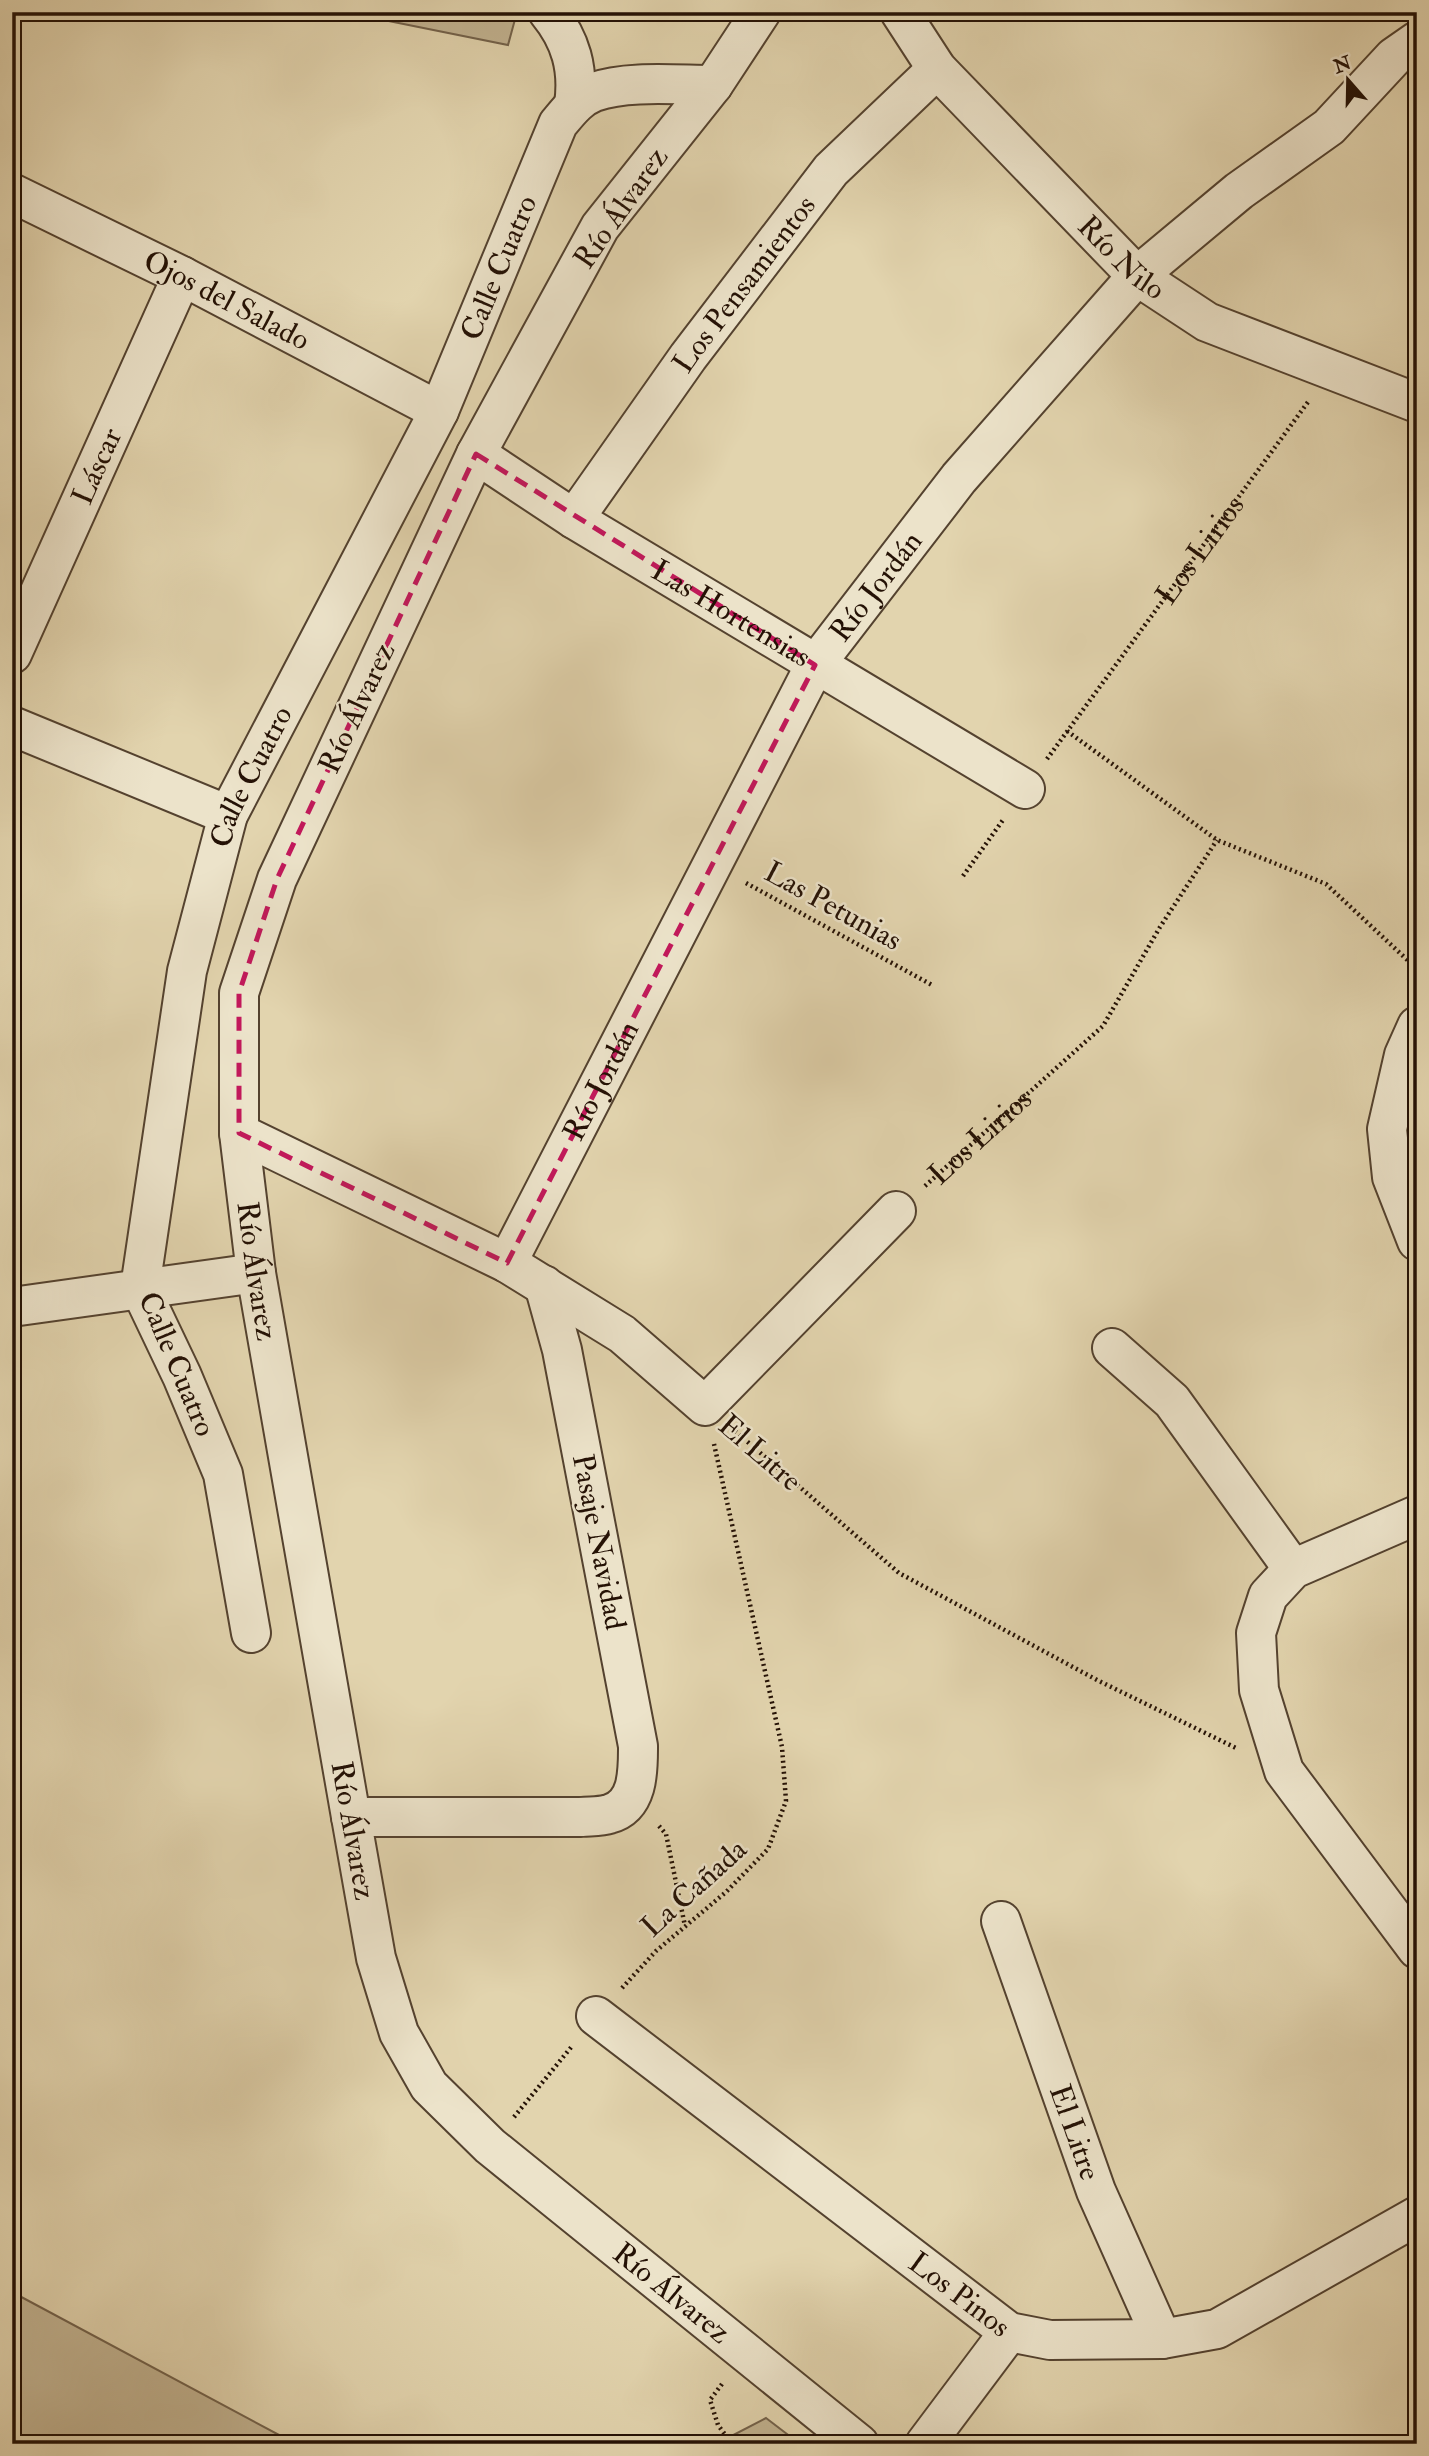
<svg xmlns="http://www.w3.org/2000/svg" width="1429" height="2456" font-family="'IM FELL Double Pica',serif">
<rect width="100%" height="100%" fill="#e2d4ae"/>
<filter id="stains"><feTurbulence type="fractalNoise" baseFrequency=".00286" numOctaves="4"/><feColorMatrix values="0 0 0 0 .2 0 0 0 0 .09 0 0 0 0 .02 0 0 0 .5 -.17"/></filter>
<radialGradient id="worn" r=".72"><stop offset=".6" stop-color="#630" stop-opacity="0"/><stop offset="1" stop-color="#630" stop-opacity=".3"/></radialGradient>
<!-- green -->
<path fill="#c2b391" stroke="#73624b" stroke-width="2" d="M344,12h173l-9,33z
M12,2292l284,152h-284z
M766,2418l34,26h-84z"/>
<g fill="none" stroke-linecap="round" stroke-linejoin="round">
<defs>
<g id="minor">
<path d="M548,12c23,28 31,57 26,93"/>
<path id="s3" d="M761,12l-48,73 -113,142 -124,227 -199,425 -38,114v140l17,140 95,544 25,141 23,75 30,53 61,60 369,298"/>
<path id="s4" d="M900,12l37,57 200,207 70,46 210,81"/>
<path id="s5" d="M12,193l170,83 257,135"/>
<path id="s6" d="M476,454l98,65 451,270"/>
<path id="s7" d="M574,519l114,-162 143,-187 106,-101"/>
<path id="s8" d="M12,654l170,-378"/>
<path d="M12,726l216,89"/>
<path d="M1417,1026l-13,29 -17,74 5,48 25,64"/>
<path d="M239,1133l268,130 115,71 83,72 191,-195"/>
<path id="s9" d="M507,1263l308,-598 144,-187 178,-202 102,-85 90,-64 65,-70 23,-16"/>
<path d="M12,1307l244,-34"/>
<path d="M1112,1348l60,53 121,168"/>
<path d="M1417,1515l-124,54 -25,27 -12,37 3,57 25,81 133,178"/>
<path id="s10" d="M251,1633l-28,-159 -41,-98 -42,-88 47,-317 41,-156 211,-404 119,-287c10,-12 20,-26 36,-32 33,-12 84,-7 119,-7"/>
<path d="M351,1817h230c9,-1 19,0 28,-3 30,-8 29,-44 29,-68l-76,-396 -18,-65"/>
<path id="s11" d="M1001,1921l95,270 66,148"/>
<path id="s12" d="M596,2016l413,316 41,8 112,-1 55,-10 200,-113"/>
<path d="M925,2444l84,-112"/>
</g>
</defs>
<!-- minor casing -->
<use href="#minor" stroke="#54422f" stroke-width="42"/>
<!-- path -->
<g stroke="#241105" stroke-width="4.5" stroke-dasharray="2 3.5" stroke-linecap="butt">
<path d="M1067,731l150,109 109,44 91,85"/>
<path id="s1" d="M1047,759l261,-357"/>
<path d="M963,876l40,-56"/>
<path d="M746,883l186,102"/>
<path id="s2" d="M925,1186l178,-160 57,-99 57,-87"/>
<path d="M735,1431l164,142 198,107 139,68"/>
<path d="M659,1826l7,8 19,92"/>
<path d="M622,1988l34,-37 70,-59 42,-43 18,-48 -4,-54 -68,-303"/>
<path d="M514,2117l59,-72"/>
<path d="M722,2384l-12,16 8,25 14,19"/>
</g>
<!-- minor -->
<use href="#minor" stroke="#ece3ca" stroke-width="38"/>
</g>
<!-- marked area -->
<path fill="none" stroke="#c2185b" stroke-width="5" stroke-dasharray="14 9" stroke-linejoin="round" d="M476,454l339,211 -308,598 -268,-130v-140l38,-114z"/>
<g text-anchor="middle" dominant-baseline="central" stroke-width="5" stroke-linejoin="round" paint-order="stroke">
<!-- street labels -->
<g font-size="30" fill="#241105" stroke="#ece3ca">
<text transform="translate(621 208) rotate(-55)">Río Álvarez</text>
<text stroke="none"><textPath href="#s4" startOffset="332">Río Nilo</textPath></text>
<text stroke="none"><textPath href="#s10" startOffset="1458">Calle Cuatro</textPath></text>
<text stroke="none"><textPath href="#s7" startOffset="290">Los Pensamientos</textPath></text>
<text stroke="none"><textPath href="#s5" startOffset="240">Ojos del Salado</textPath></text>
<text stroke="none"><textPath href="#s8" startOffset="206">Láscar</textPath></text>
<text stroke="none"><textPath href="#s1" startOffset="259">Los Lirios</textPath></text>
<text stroke="none"><textPath href="#s9" startOffset="772">Río Jordán</textPath></text>
<text stroke="none"><textPath href="#s6" startOffset="301">Las Hortensias</textPath></text>
<text transform="translate(357 708) rotate(-65)">Río Álvarez</text>
<text stroke="none"><textPath href="#s10" startOffset="891">Calle Cuatro</textPath></text>
<text transform="translate(833 906) rotate(29)">Las Petunias</text>
<text stroke="none"><textPath href="#s9" startOffset="205">Río Jordán</textPath></text>
<text stroke="none"><textPath href="#s2" startOffset="74">Los Lirios</textPath></text>
<text stroke="none"><textPath href="#s3" startOffset="1396">Río Álvarez</textPath></text>
<text transform="translate(177 1364) rotate(67)">Calle Cuatro</text>
<text transform="translate(760 1453) rotate(41)">El Litre</text>
<text transform="translate(599 1542) rotate(79)">Pasaje Navidad</text>
<text stroke="none"><textPath href="#s3" startOffset="1964">Río Álvarez</textPath></text>
<text transform="translate(694 1888) rotate(-42)">La Cañada</text>
<text stroke="none"><textPath href="#s11" startOffset="224">El Litre</textPath></text>
<text stroke="none"><textPath href="#s3" startOffset="2552">Río Álvarez</textPath></text>
<text stroke="none"><textPath href="#s12" startOffset="458">Los Pinos</textPath></text>
</g>
</g>
<!-- margin -->
<rect width="1429" height="2456" fill="none" stroke="#e2d4ae" stroke-width="42"/>
<rect x="14" y="14" width="1401" height="2428" fill="none" stroke="#241105" stroke-width="3.5"/>
<rect x="21" y="21" width="1387" height="2414" fill="none" stroke="#241105" stroke-width="2"/>
<!-- north arrow -->
<g transform="translate(1348 80) rotate(340)" stroke="#ece3ca" stroke-width="5" paint-order="stroke">
<path d="M0-5L12 26L0 18L-12 26Z" fill="#241105"/>
<text y="-10" font-size="19" font-weight="bold" text-anchor="middle" fill="#241105">N</text>
</g>
<rect width="100%" height="100%" filter="url(#stains)"/>
<rect width="100%" height="100%" fill="url(#worn)"/>
</svg>
